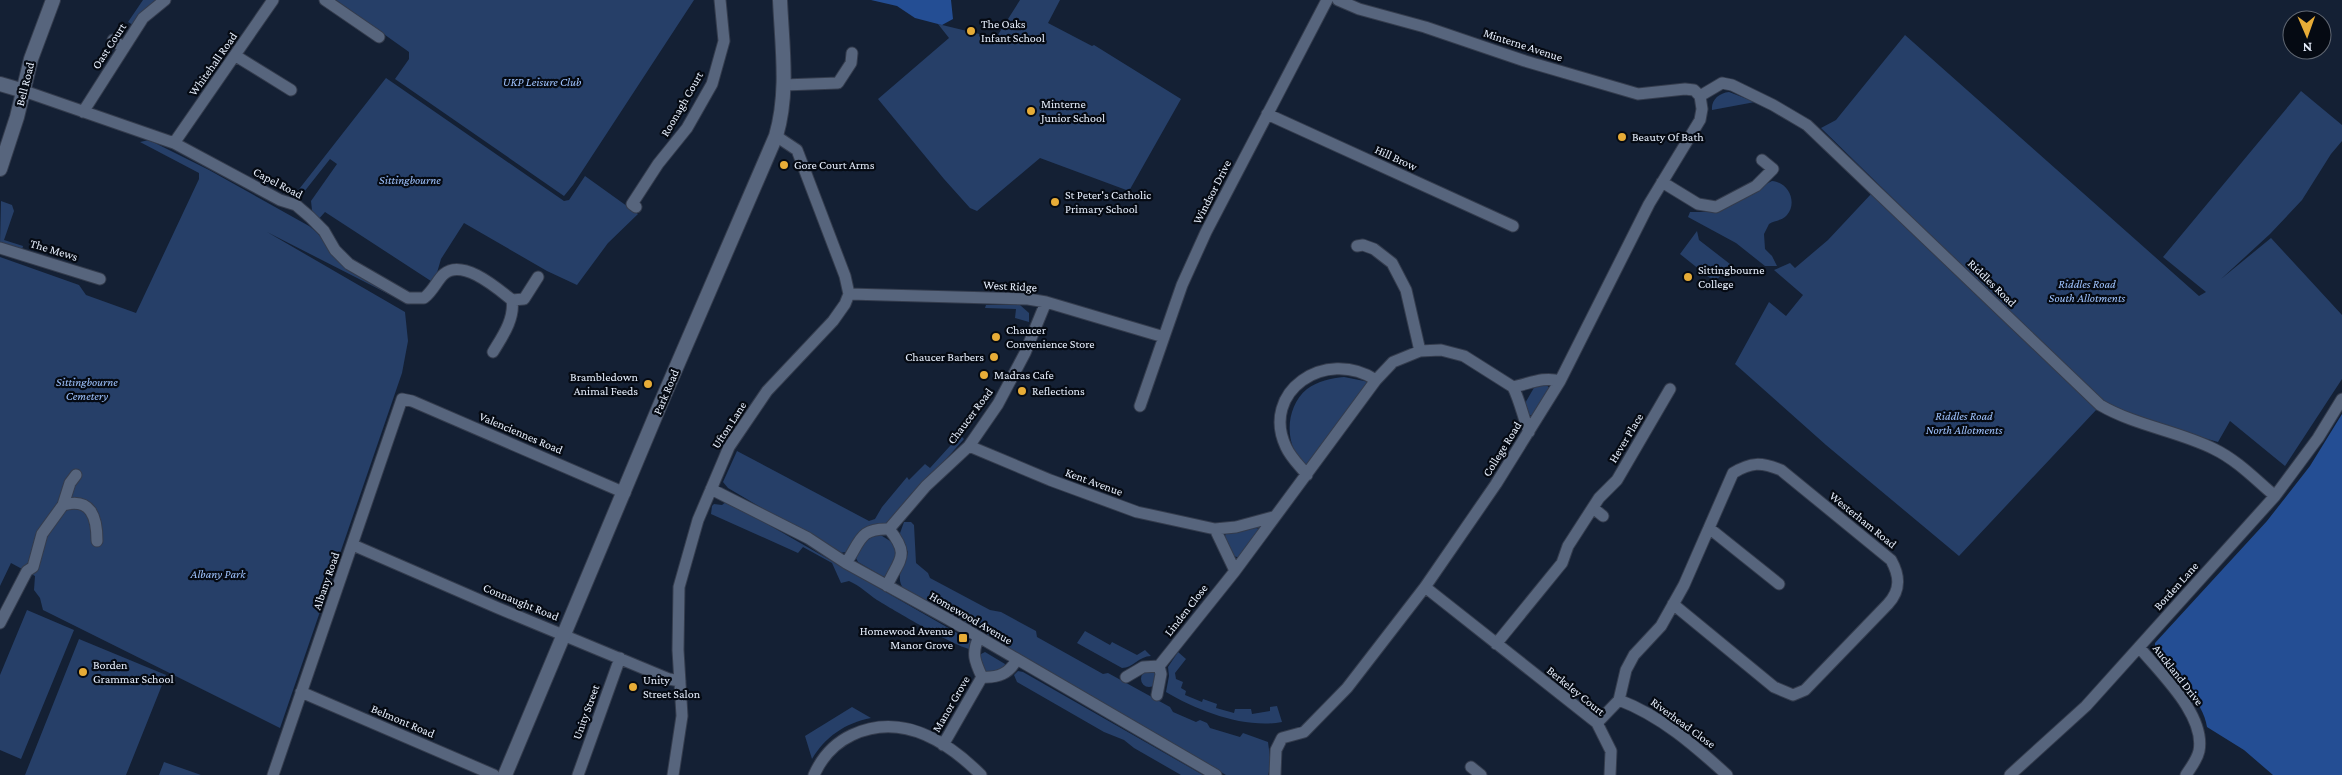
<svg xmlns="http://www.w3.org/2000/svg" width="2342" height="775" font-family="'Crimson Pro',serif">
<rect width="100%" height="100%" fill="#142034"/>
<!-- green -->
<path fill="#263f68" d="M143,0h13l-23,25 -5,-3z
M336,0h358l-121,185 -9,11 -169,-117 14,-20v-7z
M1020,0h40l-12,23 44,23 2,-1 87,54 -52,92 -89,-33 -63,53 -7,-3 -26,-29 -66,-80 71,-61 -11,-14 58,14z
M1905,35l294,261 7,-4 -43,-35 138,-166 41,34v16l-11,13 -29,46 -32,34 -49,45 50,-41 71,77v64l-57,87 -55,-45 -12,21 -70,-20 -48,-21 -279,-273 15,-8z
M386,78l178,123 5,-1 16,-24 53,38 -30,29 -31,42 -30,-14 -83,-48 -23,36 -7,24 -109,-71 -8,9 -5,-11 -1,-9 26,-37 -7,-5 -30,38 -11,5z
M1729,92l26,10 -43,8c-1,-10 7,-17 17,-18z
M149,140l60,30 100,56c16,11 21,29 35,41l68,39 -145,-74 138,80 3,29 -6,32 -122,355 -237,-118 -3,-12 -6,-8 1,-14 -24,-13 -11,23v-329l79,28 7,10 50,18 63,-134v-6l-59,-31z
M1772,181c16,1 26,21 15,34 -5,6 -12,5 -18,9l-5,10 1,15 7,7 5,10h-12l-29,-23 -48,-26 2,-5h21z
M1872,193l225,216 -138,147 -133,-111 -91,-81 34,-62 17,14 17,-21 -29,-25 16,-7 5,5 33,-28z
M1,201l11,4 2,6 -10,29 19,6 -1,4 -22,-6z
M1697,231l2,9 31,24 -15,18 -35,-28z
M986,305h34l9,8v9l-14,-4 1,-9 -31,-1z
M1344,377l25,5 -63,84c-22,-18 -22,-58 1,-77 11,-8 24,-11 37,-12z
M1545,383l6,7 -16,26 -6,-1 -5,-10 11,-19z
M960,435l4,4 -26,29 -27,26 -21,29 -43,29 -9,1 -110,-65 -5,-6 14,-31 132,70 6,-2 7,-12 25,-30 2,3 16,-16 5,4z
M727,501l244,140 1,8c-8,3 -82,-41 -95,-49 -10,-7 -17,-14 -28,-19l-8,2 -9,-20 -29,-16 -5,6 -87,-39 1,-8 2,-2 8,1z
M904,522h7l3,3 2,38 12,10 2,5 60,32 11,2 35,19 1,6 66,37 5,-1 62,34 3,5 23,10 4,-2 7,3 3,5 30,9 3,-4 25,9 3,23 -3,10h-42l-321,-184c-12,-15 0,-24 3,-39l-9,-16z
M1256,528l4,1 -19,29 -8,-2 -8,-20 2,-5z
M879,534l19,12 1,4 -11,26h-6l-24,-14 -2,-4 13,-23z
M27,610l47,20 -53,129 -21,-9v-75z
M1085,631l25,14 2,-3 25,13 8,-5 6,6c-12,0 -18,12 -29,12l-45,-25z
M79,639l87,36 -40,100h-101z
M985,652l20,12 -1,5 -17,3 -4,-3 -4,-14z
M1178,652l8,7 -11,14 1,6 7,3 -2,6 5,3 -1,4 17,7 1,-3 14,5 -1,4 18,5 1,-4h16l1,5 18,-3v-4l7,-1 5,16c-37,7 -84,-11 -116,-30l3,-16 -1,-9z
M1018,671l5,1 180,103h-22l-47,-27 -10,-8 -20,-8 -87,-50 -3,-7z
M1141 679a8 8 0 1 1 16 0a8 8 0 1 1-16 0Z
M852,707l19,11c-26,5 -46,19 -59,41l-7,-23z
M164,762l37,13h-42z"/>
<!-- forest -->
<path fill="#244e94" d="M871,0h80l2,19 -11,6 -4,-1 -23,-6 -18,-12z
M2342,414v361h-69l-29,-25 -37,-23c-3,-25 -35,-57 -52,-76v-8l112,-122 43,-55z"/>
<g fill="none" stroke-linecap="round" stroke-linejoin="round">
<defs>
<path id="minor" d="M325,0l54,37
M1338,0l21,9 66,18 100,34 113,33 47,-5 9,1 6,6
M113,40l11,8
M236,56l55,34
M784,85l54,-2 13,-20 1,-10
M24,91l150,52 106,57 16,5 14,12 14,14 11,19 14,14 59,34h16c10,-8 13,-18 20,-24 19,-16 54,15 68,26 3,19 -10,37 -19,52
M1700,96l22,-13 10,2 41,20 34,20 293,280c36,21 78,26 114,44 23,11 42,31 61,47
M83,112l60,-94 22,-18
M1267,114l246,112
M174,143l99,-143
M1662,182l36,22 18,3 40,-21 17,-17 -11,-9
M636,207l-4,-3 26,-40 29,-36 25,-44 12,-43 -4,-41
M1357,246l6,-1 11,4 18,14 14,27 14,61
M0,248l100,31
M849,294l179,5 18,3 118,35
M512,300l12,-1 14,-22
M1140,406l42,-121 24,-53 121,-232
M1529,432c-6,-15 -9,-31 -16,-45 16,-3 30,-11 47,-6
M969,446l81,34 87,32 78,17 20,42 141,-191 17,-18 27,-11 21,-1 23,6 49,31
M1307,475c-7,-9 -16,-17 -21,-28 -26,-55 39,-100 90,-67
M711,489l97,49 38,25 102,56 268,156
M63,505c28,-8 34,12 34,36
M1593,508l10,8
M1709,528l70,56
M889,529l37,-43 43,-40 29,-42 27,-51 21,-51
M1215,529l21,-2 37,-10
M353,545l145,63 171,71 11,2
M846,563c15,-22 13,-35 43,-34 22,27 10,30 -2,57
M1425,587l172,136 14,28 -1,24
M0,623l27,-52 6,-4 9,-33 21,-29 7,-22 6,-8
M979,637c-8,16 -4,25 3,40 16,1 27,-3 35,-18
M1496,644l66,-81 6,-17 31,-48 18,-18 53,-91
M2139,647c21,26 67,68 60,104 -2,9 -8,16 -13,24
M1159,666l76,-95
M1126,677l17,-10 16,-1 2,8 -4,21
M301,692l193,83
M1619,700c42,16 75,45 108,75
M1597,723l22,-23 7,-30 8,-15 27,-29 23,-41 49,-112c18,-11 28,-11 48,-3l110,90c9,16 10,30 -3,44l-83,86 -12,5 -19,-8 -101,-83
M943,745l39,-68
M1471,767l10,8
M273,775l129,-376 10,2 213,92
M578,775l42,-117
M673,775l9,-59 -4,-66 1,-63 19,-67 31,-73 38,-56 66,-70 12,-17 4,-10 -4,-18 -48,-126 -21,-14
M814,775c8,-18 21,-32 38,-40 49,-23 95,6 129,40
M1275,775l1,-25 6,-12 22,-6 43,-44 78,-101 71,-103 64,-103 89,-177 51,-84 2,-11 -2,-13
M2010,775l76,-69 189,-210 43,-58 24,-39"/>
<path id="tertiary" d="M0,84l24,7
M0,169l17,-52 14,-58 22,-59
M505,775l155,-370 116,-269c13,-44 6,-90 4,-136"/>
</defs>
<!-- minor casing -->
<use href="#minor" stroke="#343c4d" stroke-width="13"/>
<!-- tertiary casing -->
<use href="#tertiary" stroke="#343c4d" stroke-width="16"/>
<!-- minor -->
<use href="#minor" stroke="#57657d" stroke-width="11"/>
<!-- tertiary -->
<use href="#tertiary" stroke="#57657d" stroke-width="14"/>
</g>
<!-- markers -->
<g fill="#e7ac37" stroke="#050a13" stroke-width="2">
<circle cx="971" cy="31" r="5"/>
<circle cx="1031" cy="111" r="5"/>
<circle cx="1622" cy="137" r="5"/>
<circle cx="784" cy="165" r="5"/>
<circle cx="1055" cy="202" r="5"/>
<circle cx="1688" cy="277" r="5"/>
<circle cx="996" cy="337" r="5"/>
<circle cx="994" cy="357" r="5"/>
<circle cx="984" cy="375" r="5"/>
<circle cx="648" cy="384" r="5"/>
<circle cx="1022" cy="391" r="5"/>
<rect x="958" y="633" width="10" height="10" rx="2.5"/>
<circle cx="83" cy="672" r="5"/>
<circle cx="633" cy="687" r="5"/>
</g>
<g text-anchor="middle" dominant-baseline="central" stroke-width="4.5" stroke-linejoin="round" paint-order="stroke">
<!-- poi labels -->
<g font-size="12" fill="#e7effd" stroke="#050a13" text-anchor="start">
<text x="981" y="24">The Oaks<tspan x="981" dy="14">Infant School</tspan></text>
<text x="1041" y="104">Minterne<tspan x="1041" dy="14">Junior School</tspan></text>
<text x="1632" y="137">Beauty Of Bath</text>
<text x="794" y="165">Gore Court Arms</text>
<text x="1065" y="195">St Peter's Catholic<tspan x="1065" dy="14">Primary School</tspan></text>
<text x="1698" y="270">Sittingbourne<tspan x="1698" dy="14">College</tspan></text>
<text x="1006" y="330">Chaucer<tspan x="1006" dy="14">Convenience Store</tspan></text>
<text x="984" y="357" text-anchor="end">Chaucer Barbers</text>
<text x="994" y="375">Madras Cafe</text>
<text x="638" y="377" text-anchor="end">Brambledown<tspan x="638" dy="14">Animal Feeds</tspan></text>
<text x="1032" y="391">Reflections</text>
<text x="953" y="631" text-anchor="end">Homewood Avenue<tspan x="953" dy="14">Manor Grove</tspan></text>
<text x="93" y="665">Borden<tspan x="93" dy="14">Grammar School</tspan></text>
<text x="643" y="680">Unity<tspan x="643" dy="14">Street Salon</tspan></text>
</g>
<!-- street labels -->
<g font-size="12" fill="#e7effd" stroke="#050a13">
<text transform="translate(1523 45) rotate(18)">Minterne Avenue</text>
<text transform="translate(109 46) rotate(-57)">Oast Court</text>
<text transform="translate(213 64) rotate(-55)">Whitehall Road</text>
<text transform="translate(25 84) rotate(-76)">Bell Road</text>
<text transform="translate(682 104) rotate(-60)">Roonagh Court</text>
<text transform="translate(1396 158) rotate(25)">Hill Brow</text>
<text transform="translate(278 183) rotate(27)">Capel Road</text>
<text transform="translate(1212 192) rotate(-63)">Windsor Drive</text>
<text transform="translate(54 250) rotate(17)">The Mews</text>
<text transform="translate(1992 283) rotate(44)">Riddles Road</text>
<text transform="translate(1010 286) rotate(3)">West Ridge</text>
<text transform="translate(666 392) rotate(-67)">Park Road</text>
<text transform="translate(970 416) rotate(-53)">Chaucer Road</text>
<text transform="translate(729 425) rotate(-57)">Ufton Lane</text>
<text transform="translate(521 433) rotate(23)">Valenciennes Road</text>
<text transform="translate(1626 438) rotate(-59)">Hever Place</text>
<text transform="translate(1502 449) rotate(-58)">College Road</text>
<text transform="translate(1094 482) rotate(20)">Kent Avenue</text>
<text transform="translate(1863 520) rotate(39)">Westerham Road</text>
<text transform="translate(326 581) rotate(-71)">Albany Road</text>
<text transform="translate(2176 586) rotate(-48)">Borden Lane</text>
<text transform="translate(521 602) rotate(22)">Connaught Road</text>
<text transform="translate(1186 610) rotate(-52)">Linden Close</text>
<text transform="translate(971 618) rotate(30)">Homewood Avenue</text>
<text transform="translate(2178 675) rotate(52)">Auckland Drive</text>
<text transform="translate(1576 691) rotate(39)">Berkeley Court</text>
<text transform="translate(951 704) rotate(-60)">Manor Grove</text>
<text transform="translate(586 712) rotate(-70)">Unity Street</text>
<text transform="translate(403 721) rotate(23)">Belmont Road</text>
<text transform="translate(1683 723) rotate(36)">Riverhead Close</text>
</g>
<!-- park labels -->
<g font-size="12" font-style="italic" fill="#9fc3fe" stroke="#050a13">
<text x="542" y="82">UKP Leisure Club</text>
<text x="410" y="180">Sittingbourne</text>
<text x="2087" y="284">Riddles Road<tspan x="2087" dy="14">South Allotments</tspan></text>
<text x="87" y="382">Sittingbourne<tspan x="87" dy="14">Cemetery</tspan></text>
<text x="1964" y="416">Riddles Road<tspan x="1964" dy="14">North Allotments</tspan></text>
<text x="218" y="574">Albany Park</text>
</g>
</g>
<!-- north arrow -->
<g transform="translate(2307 35) rotate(178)"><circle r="24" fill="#050a13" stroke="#5f6671"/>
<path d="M0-4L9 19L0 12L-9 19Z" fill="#e7ac37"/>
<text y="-8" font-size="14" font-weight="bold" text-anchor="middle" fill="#e7effd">N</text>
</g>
</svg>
